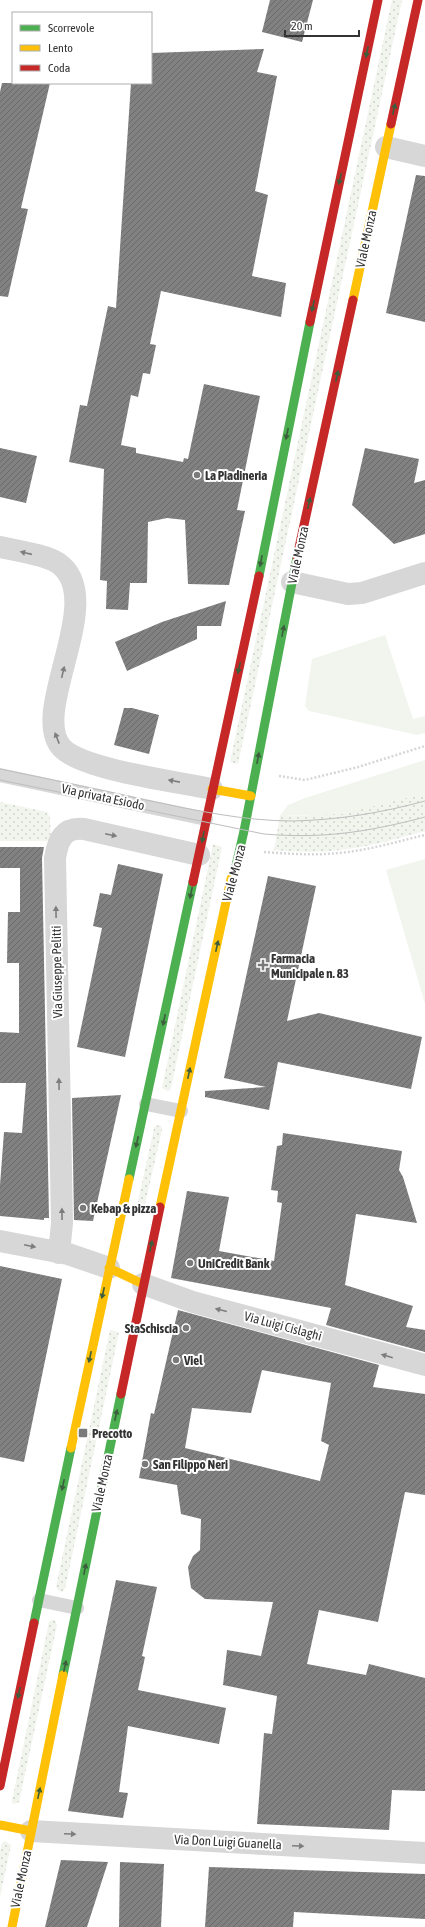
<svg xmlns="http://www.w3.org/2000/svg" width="425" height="1927" font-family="'Asap Condensed',sans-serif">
<defs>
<pattern id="grass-dots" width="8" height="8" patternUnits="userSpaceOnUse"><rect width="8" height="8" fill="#f1f5ed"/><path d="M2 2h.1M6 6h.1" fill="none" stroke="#cfd2cc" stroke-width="1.8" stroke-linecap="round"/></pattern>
<pattern id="building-hatch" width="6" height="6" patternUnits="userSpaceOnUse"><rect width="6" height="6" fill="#818181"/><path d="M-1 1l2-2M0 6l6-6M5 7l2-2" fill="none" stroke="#6a6a6a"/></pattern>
</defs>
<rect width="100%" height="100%" fill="#fff"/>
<!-- grass -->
<path fill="url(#grass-dots)" d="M392,0h10l-164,764 -8,-2z
M425,793v38c-26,7 -51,15 -78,18 -24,4 -49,3 -73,1l6,-34c51,1 97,-10 145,-23z
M0,802l47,10 3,6 1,23h-51z
M213,844l9,3 -51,241 -3,3 -6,-3z
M156,1125l5,1 1,4 -19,83 -7,-2 18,-83z
M110,1330l9,2 -54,257 -3,3 -3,-1 -3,-4z
M52,1620h3l2,5 -38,177 -6,2 -1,-3 37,-179z
M5,1841l6,4 -11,52v-46l2,-8z"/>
<!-- garden -->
<path fill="#f1f5ed" d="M385,635l28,84 12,-3v17l-8,2 -108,-24 -4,-5 7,-47z
M425,760v33l-82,21 -63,2 8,-11 17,-7z
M425,859v145l-39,-134z"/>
<!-- building -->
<path fill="url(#building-hatch)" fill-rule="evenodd" d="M270,0h43l-11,42 -40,-10z
M264,49l-7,23 20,4 -22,115 13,4 -16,81 34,7 -5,34 -120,-26 -11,53 6,1 -6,29 -7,-1 -5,24 -7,-2 -10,50 15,3v5l47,9 1,-4 4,1 16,-75 56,12 -23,114 8,1 -16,74 -41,-1 -3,-64 -18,-2 -19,4 -1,61h-17l-2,27 -22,-1 1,-28 -7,-1 4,-111 -35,-7 11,-57 7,1 21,-100 8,2 15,-225h20v-30z
M2,83h48l-29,125 7,1 -20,88 -8,-1v-204z
M416,175l9,1v146l-39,-9z
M0,448l37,8 -11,47 -26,-6z
M365,448l54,11 -5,24 11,-3v54l-31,10 -42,-39z
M226,601l-5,25h-24v13l-70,32 -12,-29 47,-20z
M124,708h8l27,7 -10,39 -35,-9z
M0,847h44l-2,11 7,360h-5v2l-44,-4v-31l4,-53 18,1 4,-50h-26v-51l19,1v-70h-12l1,-51h12v-44h-20z
M118,864l45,10 -38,183 -48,-10 25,-119 -9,-2 7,-33 11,2z
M268,876l48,10 -29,135 32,-8 103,24 -11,52 -133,-27 -9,48 -64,-13v-6l61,-4 -42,-9z
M121,1095l-28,126 -19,-1 -2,-122z
M283,1133l119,18 -3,19 4,7 14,46 -61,-9 -11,71 68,21 -7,21 19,3v22l-99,-27 5,-17 -160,-30 16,-87 42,6 -10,54 55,10 8,-58 -5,-1 1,-11 -7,-1 6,-44 5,-1z
M0,1266l62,13 -38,183 -24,-5z
M178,1310l201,55 -6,22 52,7v101l-20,-3 -27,130 -59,-12 -12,54 59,11 3,-11 56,14v113l-33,-1 -3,40 -132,-6 7,-91 8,1 5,-38 -54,-11 4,-35 34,6 12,-54 -68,-3 -14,-11 -3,-21 5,-11 7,-6 1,-31 -20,-5 -4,-29 -38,-7 12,-65 3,1zM262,1370l69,13 -10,58 8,4 -9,36 -135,-33 7,-40 59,5z
M116,1580l41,7 -15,69 3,1 -7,33 88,18 -7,36 -91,-18 -9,66 9,1 -5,25 -55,-7z
M61,1860l47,2 -21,65h-42z
M120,1862l44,2 -3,63h-42z
M209,1867l216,7v45l-131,-7 -1,15h-88z"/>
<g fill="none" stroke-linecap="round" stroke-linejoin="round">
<!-- path -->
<path stroke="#d6d6d6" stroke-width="2.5" stroke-dasharray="2 2" stroke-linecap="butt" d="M279,776l26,4 53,-13 67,-21
M264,852c28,2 55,4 83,0 26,-3 52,-11 78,-17"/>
<!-- lane -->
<path stroke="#d7d7d7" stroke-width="14" d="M0,775l206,44
M146,1104l35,7
M39,1600l38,8"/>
<!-- street -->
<path stroke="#d7d7d7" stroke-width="22" d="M386,147l39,9
M0,547c17,4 44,7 58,16 51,35 -30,149 4,185 21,22 118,34 150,41
M292,582l56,12 14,-1 63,-20
M0,1241l68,13 41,14
M59,1253l3,-30 -7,-365c3,-18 8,-31 29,-29l115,26
M143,1284l50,18 232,63
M31,1831l394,22"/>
<!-- fast -->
<path stroke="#4caf50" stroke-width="9" d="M259,576l51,-254
M235,870l9,-39 53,-274
M129,1179l64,-297
M34,1623l37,-175
M63,1675l58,-281"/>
<!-- slow -->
<path stroke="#ffc107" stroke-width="9" d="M353,300l38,-176
M212,789l39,7
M160,1207l71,-328 4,-9
M109,1268l34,16
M71,1448l58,-269
M0,1825l31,6
M12,1927l51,-252"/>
<!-- jam -->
<path stroke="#c62828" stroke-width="9" d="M391,124l27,-124
M310,322l68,-322
M297,557l56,-257
M193,882l66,-306
M121,1394l39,-187
M0,1786l34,-163"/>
<!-- tram -->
<path stroke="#bebebe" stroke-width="1" d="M0,769c49,10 97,20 146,31 48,10 97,21 147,21 45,-1 88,-8 132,-20
M0,780l264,54c59,5 104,-2 161,-17"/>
</g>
<!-- one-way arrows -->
<defs><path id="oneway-solid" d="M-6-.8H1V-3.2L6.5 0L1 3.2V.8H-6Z"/></defs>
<g fill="#3c5e3d">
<use href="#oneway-solid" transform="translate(367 52) rotate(102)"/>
<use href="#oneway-solid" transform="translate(394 109) rotate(-77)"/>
<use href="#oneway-solid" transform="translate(340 179) rotate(102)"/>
<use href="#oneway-solid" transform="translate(313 306) rotate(102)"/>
<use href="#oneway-solid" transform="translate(337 376) rotate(-78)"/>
<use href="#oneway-solid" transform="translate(287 434) rotate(102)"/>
<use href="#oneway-solid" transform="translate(309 503) rotate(-78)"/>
<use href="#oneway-solid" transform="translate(261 561) rotate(101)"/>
<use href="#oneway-solid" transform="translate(283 631) rotate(-79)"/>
<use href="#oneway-solid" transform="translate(239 668) rotate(103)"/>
<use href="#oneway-solid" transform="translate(258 758) rotate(-79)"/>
<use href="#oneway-solid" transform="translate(203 837) rotate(100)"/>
<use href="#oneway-solid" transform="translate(191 893) rotate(102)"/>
<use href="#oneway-solid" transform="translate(217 946) rotate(-78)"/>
<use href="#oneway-solid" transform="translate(164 1020) rotate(102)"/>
<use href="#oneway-solid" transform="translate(189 1073) rotate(-78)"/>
<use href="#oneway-solid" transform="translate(137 1142) rotate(103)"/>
<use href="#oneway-solid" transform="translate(151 1246) rotate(-78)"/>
<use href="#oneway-solid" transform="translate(103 1293) rotate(103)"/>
<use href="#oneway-solid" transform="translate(90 1357) rotate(102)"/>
<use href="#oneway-solid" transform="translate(116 1415) rotate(-78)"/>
<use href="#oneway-solid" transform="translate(63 1485) rotate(102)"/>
<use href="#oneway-solid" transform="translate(85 1569) rotate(-78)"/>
<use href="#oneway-solid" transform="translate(65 1666) rotate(-78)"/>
<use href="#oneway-solid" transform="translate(19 1693) rotate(102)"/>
<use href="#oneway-solid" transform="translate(39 1793) rotate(-78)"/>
</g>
<g fill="#7d7d7d">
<use href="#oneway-solid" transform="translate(26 553) rotate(-167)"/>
<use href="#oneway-solid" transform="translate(63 672) rotate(-77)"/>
<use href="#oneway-solid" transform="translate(57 738) rotate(-111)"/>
<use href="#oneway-solid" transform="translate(174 781) rotate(-169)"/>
<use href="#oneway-solid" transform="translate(111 835) rotate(12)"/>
<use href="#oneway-solid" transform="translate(56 912) rotate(-91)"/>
<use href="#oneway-solid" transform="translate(59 1084) rotate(-91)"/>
<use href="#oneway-solid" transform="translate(62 1214) rotate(-91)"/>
<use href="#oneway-solid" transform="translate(30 1246) rotate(12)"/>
<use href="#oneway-solid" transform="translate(221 1310) rotate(-166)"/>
<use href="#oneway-solid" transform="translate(387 1356) rotate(-164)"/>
<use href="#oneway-solid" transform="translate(70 1834) rotate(3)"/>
<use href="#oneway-solid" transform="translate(298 1846) rotate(3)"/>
</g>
<!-- markers -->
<g fill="#7a7a7a" stroke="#fff" stroke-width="1.5">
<circle cx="197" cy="475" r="4"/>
<path d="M261 959h4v4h4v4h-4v4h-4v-4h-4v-4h4z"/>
<circle cx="83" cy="1208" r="4"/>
<circle cx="190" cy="1263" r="4"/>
<circle cx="186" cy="1328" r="4"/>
<circle cx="176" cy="1360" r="4"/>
<rect x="78" y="1428" width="10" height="10" rx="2"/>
<circle cx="145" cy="1464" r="4"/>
</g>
<g text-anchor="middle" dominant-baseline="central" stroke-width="4" stroke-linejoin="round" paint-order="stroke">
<!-- street labels -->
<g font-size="13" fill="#333" stroke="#fff">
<text transform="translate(366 239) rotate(-78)">Viale Monza</text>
<text transform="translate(298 555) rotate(-78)">Viale Monza</text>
<text transform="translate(103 797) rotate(12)">Via privata Esiodo</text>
<text transform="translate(234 873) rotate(-75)">Viale Monza</text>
<text transform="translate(57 972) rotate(-91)">Via Giuseppe Pelitti</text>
<text transform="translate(283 1326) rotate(15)">Via Luigi Cislaghi</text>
<text transform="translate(102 1483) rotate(-78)">Viale Monza</text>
<text transform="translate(228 1842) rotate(3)">Via Don Luigi Guanella</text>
<text transform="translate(21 1879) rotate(-78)">Viale Monza</text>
</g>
<!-- poi labels -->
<g font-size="13" font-weight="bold" fill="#333" stroke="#fff" text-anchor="start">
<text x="205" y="475">La Piadineria</text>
<text x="271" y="958">Farmacia<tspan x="271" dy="15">Municipale n. 83</tspan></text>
<text x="91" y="1208">Kebap &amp; pizza</text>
<text x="198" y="1263">UniCredit Bank</text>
<text x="178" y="1328" text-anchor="end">StaSchiscia</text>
<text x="184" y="1360">Viel</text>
<text x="92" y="1433">Precotto</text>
<text x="153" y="1464">San Filippo Neri</text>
</g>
</g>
<!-- legend -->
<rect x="12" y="12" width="140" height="72" fill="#ffffff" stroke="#adadad"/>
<rect x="20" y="25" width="20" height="6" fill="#4caf50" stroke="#adadad"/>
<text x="48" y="32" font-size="12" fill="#333333">Scorrevole</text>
<rect x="20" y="45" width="20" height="6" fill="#ffc107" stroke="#adadad"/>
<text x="48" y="52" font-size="12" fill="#333333">Lento</text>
<rect x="20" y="65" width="20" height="6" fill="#c62828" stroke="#adadad"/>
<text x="48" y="72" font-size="12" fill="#333333">Coda</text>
<!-- scale -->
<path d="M285 30v6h74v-6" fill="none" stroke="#333333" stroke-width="2"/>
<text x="291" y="30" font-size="12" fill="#333333" stroke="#ffffff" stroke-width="3" paint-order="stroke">20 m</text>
</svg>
